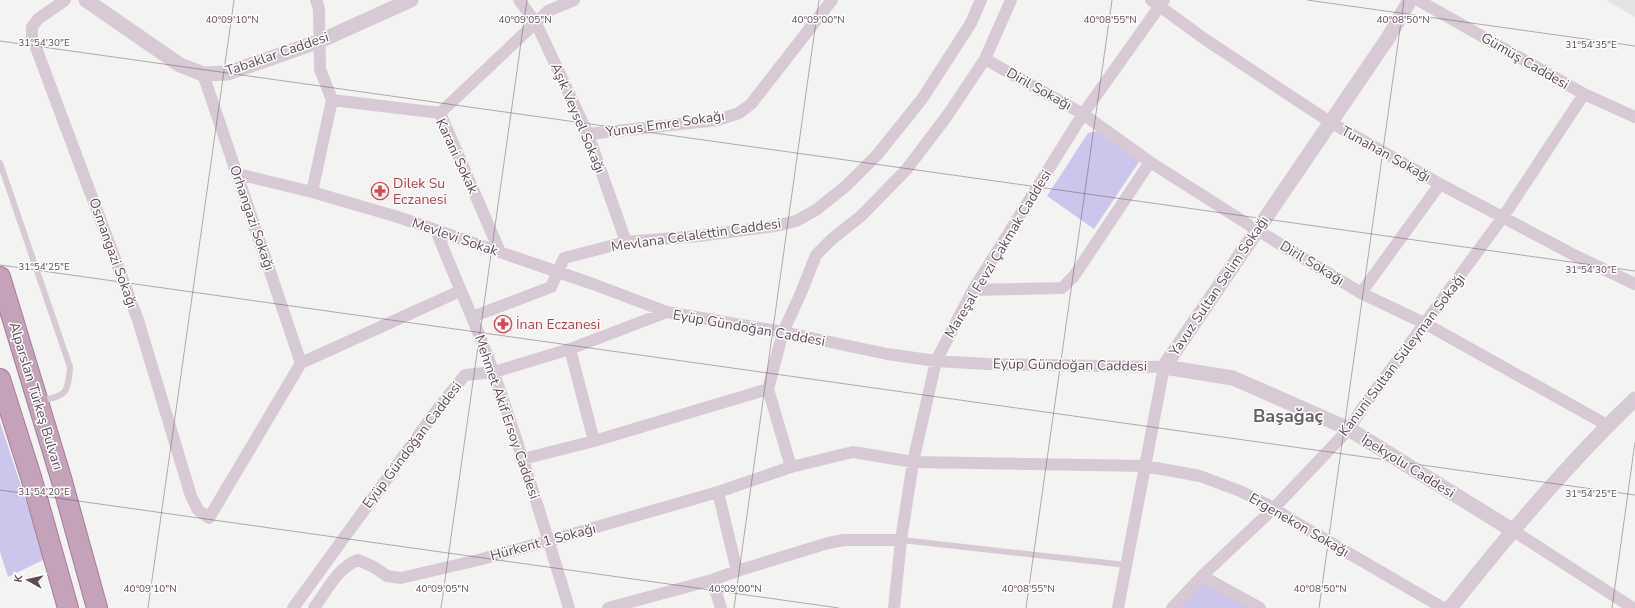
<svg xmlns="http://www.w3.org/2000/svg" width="1635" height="608" font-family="'Nunito Sans',sans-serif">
<rect width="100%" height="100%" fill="#f3f4f2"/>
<!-- education -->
<path fill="#e4e5e3" d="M1606,0h29v17z"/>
<!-- green -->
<path fill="#ccc6ec" d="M1097,131l44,28 -47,70 -47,-33 41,-63z
M0,422l45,137 -37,18 -8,-25z
M1198,584h11l42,24h-76z"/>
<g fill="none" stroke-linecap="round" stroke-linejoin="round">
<defs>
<path id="trunk" d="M0,277l61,201 36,130
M0,379l31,98 37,131"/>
</defs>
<!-- trunk casing -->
<use href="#trunk" stroke="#a77a99" stroke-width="22"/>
<!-- service -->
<path stroke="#d8cad4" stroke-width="6" d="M0,163l70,204c-2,27 -4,29 -31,34
M901,540l225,25"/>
<!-- minor -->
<path stroke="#d8cad4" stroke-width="12" d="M65,0l-27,19 -6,8v10l106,283 53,176 7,14 11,8 92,-155 159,-72
M519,0l17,23 52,111 38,108
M1151,0l55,40 124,82 110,62 134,71 61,29
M1418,0l166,94 51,23
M985,59l98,55 67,48 107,68 104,63 65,31 181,101
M203,74l98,289
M332,100l108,13
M440,113l108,-102 26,-11
M440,113l60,139
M588,134l130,-14 21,-7 12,-9 81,-104
M238,174l74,18 86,25 195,67 74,28
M312,192l20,-92 -12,-31 -1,-60 -3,-9
M436,230c18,47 40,93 57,141 28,78 52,158 76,237
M973,290l89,-2 12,-12 76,-114
M1361,293l79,-109
M472,317l79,-30 13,-29 62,-16 73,-6 76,-10 21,-5 20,-11 30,-24 31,-31 45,-56 49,-76 10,-23
M570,349l24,92 174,-52
M523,459l71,-18
M791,467l-23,-78 15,-57 18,-39 15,-38 16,-16 29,-23 45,-46 41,-54 38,-57 26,-59
M718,492l19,79
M1512,530l121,78
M1202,576l58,32
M712,580l9,28
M293,608l146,-201 26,-32 29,-3 76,-23 97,-37 116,20 104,22 49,7 51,3 177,3 -46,241
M314,608c12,-16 24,-41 44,-48l16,7 13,9 14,2 77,-18 70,-19 170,-49 73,-25 62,-15 60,10 232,4 55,10 40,15 34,17 16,11 153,89
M608,608l104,-28 25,-9 91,-28 16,-3h57
M894,608l7,-68 12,-78 23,-101 37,-71 110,-176 81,-114
M1172,608l30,-32 72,-68 75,-79 14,-22 140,-190 81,-123"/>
<!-- tertiary -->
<path stroke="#d8cad4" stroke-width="15" d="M86,0l94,65 23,9 25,-1 92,-32 91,-41
M1410,0l-22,38 -224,329 69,11 116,51 163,101
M1450,608c58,-73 118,-145 185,-209"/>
<!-- trunk -->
<use href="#trunk" stroke="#c4a2ba" stroke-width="20"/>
</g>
<!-- ticks -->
<path fill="none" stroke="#5e4b59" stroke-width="1" stroke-opacity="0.45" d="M1307,0l328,46M0,41l1635,230M0,265l1635,230M0,490l839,118M148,608l86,-608M441,608l86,-608M734,608l85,-608M1026,608l86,-608M1319,608l85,-608M1612,608l23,-166"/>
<!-- icons -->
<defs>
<symbol id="pharmacy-ring" viewBox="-11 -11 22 22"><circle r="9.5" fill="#fff" stroke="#e0444e" stroke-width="1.5"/><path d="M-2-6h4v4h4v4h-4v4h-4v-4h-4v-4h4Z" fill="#e0444e"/></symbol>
</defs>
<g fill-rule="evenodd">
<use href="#pharmacy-ring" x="370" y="181" width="20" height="20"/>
<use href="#pharmacy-ring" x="493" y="314" width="20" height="20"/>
</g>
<g text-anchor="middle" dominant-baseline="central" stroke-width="3" stroke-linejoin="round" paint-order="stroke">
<!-- street labels -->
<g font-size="14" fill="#5e4b59" stroke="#fff">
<text transform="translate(277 54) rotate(-19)">Tabaklar Caddesi</text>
<text transform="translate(1525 61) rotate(30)">Gümüş Caddesi</text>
<text transform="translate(1039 89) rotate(29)">Diril Sokağı</text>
<text transform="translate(578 118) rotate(67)">Aşık Veysel Sokağı</text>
<text transform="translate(665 124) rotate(-8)">Yunus Emre Sokağı</text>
<text transform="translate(1386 154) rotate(29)">Tunahan Sokağı</text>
<text transform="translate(457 156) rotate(65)">Karani Sokak</text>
<text transform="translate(252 218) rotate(71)">Orhangazi Sokağı</text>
<text transform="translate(696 235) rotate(-8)">Mevlana Celalettin Caddesi</text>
<text transform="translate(455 237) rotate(19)">Mevlevi Sokak</text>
<text transform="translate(113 253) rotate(70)">Osmangazi Sokağı</text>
<text transform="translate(998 254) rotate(-59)">Mareşal Fevzi Çakmak Caddesi</text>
<text transform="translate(1312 263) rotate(31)">Diril Sokağı</text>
<text transform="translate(1219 286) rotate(-56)">Yavuz Sultan Selim Sokağı</text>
<text transform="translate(749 328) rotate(10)">Eyüp Gündoğan Caddesi</text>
<text transform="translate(1402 355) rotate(-53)">Kanuni Sultan Süleyman Sokağı</text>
<text transform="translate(1070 365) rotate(1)">Eyüp Gündoğan Caddesi</text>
<text transform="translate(36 396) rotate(73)">Alparslan Türkeş Bulvarı</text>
<text transform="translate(507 417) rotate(71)">Mehmet Akif Ersoy Caddesi</text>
<text transform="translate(412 445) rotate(-53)">Eyüp Gündoğan Caddesi</text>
<text transform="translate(1408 466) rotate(32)">İpekyolu Caddesi</text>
<text transform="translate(1299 525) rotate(30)">Ergenekon Sokağı</text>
<text transform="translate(543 542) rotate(-15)">Hürkent 1 Sokağı</text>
</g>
<!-- health labels -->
<g font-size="14" fill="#be3a42" stroke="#fff" text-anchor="start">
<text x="393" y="183">Dilek Su<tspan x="393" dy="16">Eczanesi</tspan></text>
<text x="516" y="324">İnan Eczanesi</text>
</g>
<!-- district labels -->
<g font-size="18" font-weight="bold" fill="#665f64" stroke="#fff">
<text x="1288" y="416">Başağaç</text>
</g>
</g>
<g font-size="10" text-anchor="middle" fill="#5e4b59" stroke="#fff" stroke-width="3" stroke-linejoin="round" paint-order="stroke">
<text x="232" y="23">40°09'10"N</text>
<text x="525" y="23">40°09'05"N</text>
<text x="818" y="23">40°09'00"N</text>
<text x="1110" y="23">40°08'55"N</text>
<text x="1403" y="23">40°08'50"N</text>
<text x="44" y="46">31°54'30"E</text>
<text x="1591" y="48">31°54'35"E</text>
<text x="44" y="270">31°54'25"E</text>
<text x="1591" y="273">31°54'30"E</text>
<text x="44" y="495">31°54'20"E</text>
<text x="1591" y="497">31°54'25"E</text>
<text x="150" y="592">40°09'10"N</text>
<text x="442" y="592">40°09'05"N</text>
<text x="735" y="592">40°09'00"N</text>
<text x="1028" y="592">40°08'55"N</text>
<text x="1320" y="592">40°08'50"N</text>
</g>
<!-- north arrow -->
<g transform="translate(28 580) rotate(278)" stroke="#ffffff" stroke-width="3" paint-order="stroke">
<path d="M0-3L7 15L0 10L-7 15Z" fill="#5e4b59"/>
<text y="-6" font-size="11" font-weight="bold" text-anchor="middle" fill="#5e4b59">K</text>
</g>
</svg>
